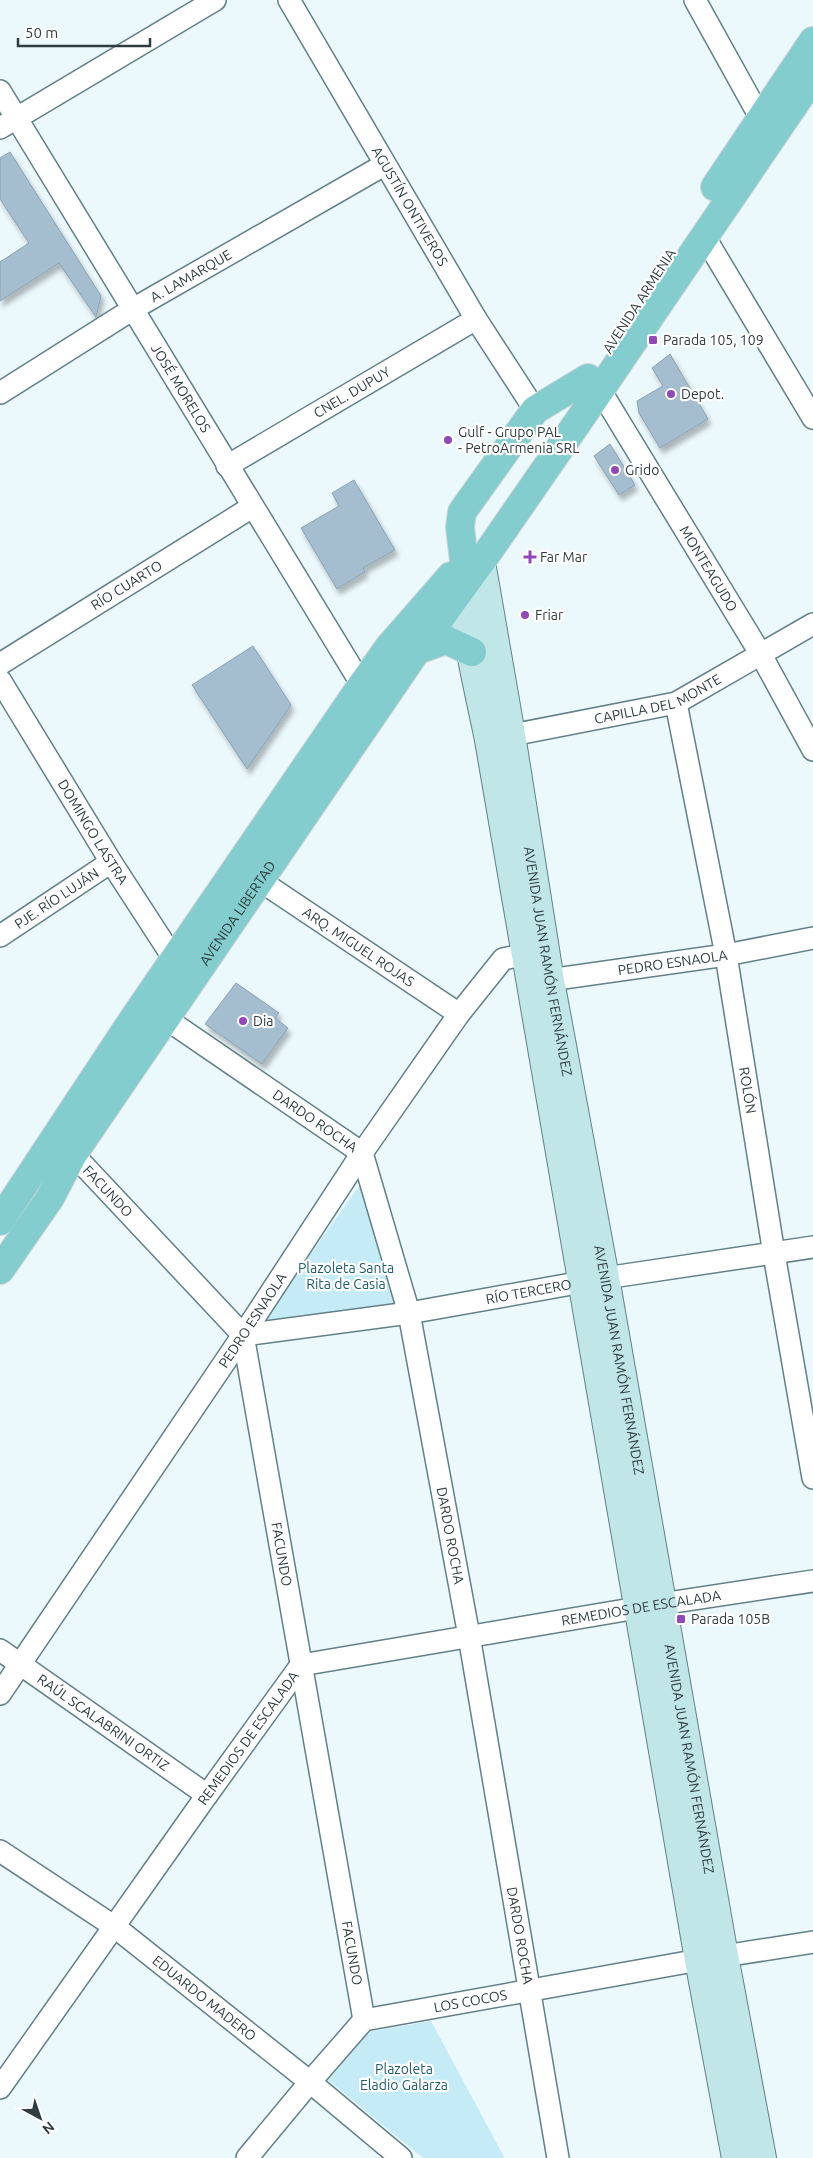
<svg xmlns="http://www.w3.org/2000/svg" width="813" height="2158" font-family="Ubuntu,sans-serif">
<defs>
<filter id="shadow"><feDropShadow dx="3" dy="5.5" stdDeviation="2.5" flood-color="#0004"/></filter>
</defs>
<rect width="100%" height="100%" fill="#ebf8fc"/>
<!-- green -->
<path fill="#c5ebf6" d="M360,1185l40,125 -143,19z
M431,2021l73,136 -2,1h-79l-95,-78 41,-48z"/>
<!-- building -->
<path fill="#a4becf" stroke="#89a3b3" filter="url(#shadow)" d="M10,152l91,144 -5,21 -37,-54 -59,38v-39l29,-19 -29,-44v-41z
M670,354l38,65 -48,29 -21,-35 -2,-12 26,-15 -11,-18z
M610,444l25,41 -16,10 -25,-39z
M354,480l41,70 -32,18 2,4 -28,17 -36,-61 38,-22 -7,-13z
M253,646l38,59 -44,64 -55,-84z
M236,983l43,30 -4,5 13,10 -26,36 -57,-40z"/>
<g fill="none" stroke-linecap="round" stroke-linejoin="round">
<defs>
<g id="minor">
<path id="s1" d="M289,0l187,319 59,91"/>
<path d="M695,0l66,119 12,6"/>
<path id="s2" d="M0,91l362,594"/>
<path d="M0,128l215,-128"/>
<path d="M704,236l109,182"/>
<path id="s3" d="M600,390l160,263 53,97"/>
<path id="s4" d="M0,393l133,-84 251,-144"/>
<path id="s5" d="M227,466l249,-147"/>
<path id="s6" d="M0,664l252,-157"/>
<path id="s7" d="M0,680l111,182 63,97 12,7"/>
<path id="s8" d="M676,703l50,252 48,299 39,224"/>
<path id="s9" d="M497,738l179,-35 137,-79"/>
<path id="s10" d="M259,880l200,134"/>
<path id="s11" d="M0,936l111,-74"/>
<path id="s12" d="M535,982l191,-27 87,-17"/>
<path id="s13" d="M165,1018l197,135 47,160 60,323 89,522"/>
<path id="s14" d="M73,1154l170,181 121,685"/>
<path id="s15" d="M243,1335l166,-22 196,-35 208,-31"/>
<path id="s16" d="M0,1650l207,145"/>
<path id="s17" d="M0,1694l243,-359 119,-182 97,-139 44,-55 37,-8"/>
<path id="s18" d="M0,1851l115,76 195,155 91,76"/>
<path id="s19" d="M0,2088l207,-293 94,-130 360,-61 152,-23"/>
<path id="s20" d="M247,2158l63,-76 54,-62 335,-60 114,-18"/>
</g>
<g id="secondary">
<path id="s21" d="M481,562l30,173 39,246 55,297 119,678 38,202"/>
<path d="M464,568c-3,57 14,116 25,172l210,1220 37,198"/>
</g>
<g id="primary">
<path d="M715,187l98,-146"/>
<path d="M464,561l-4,-34 2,-15 73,-102 53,-32"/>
<path d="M417,650l29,-10 26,12"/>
<path d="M0,1221l132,-200 230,-336 27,-38 62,-71"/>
<path id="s22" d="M0,1270l50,-72 23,-44 344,-504 71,-98 112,-162 213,-313"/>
</g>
</defs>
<!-- minor casing -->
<use href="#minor" stroke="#618088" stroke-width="24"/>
<!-- secondary casing -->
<use href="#secondary" stroke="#618088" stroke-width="30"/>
<!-- primary casing -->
<use href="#primary" stroke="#d1d4d5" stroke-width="30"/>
<!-- minor -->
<use href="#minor" stroke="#fff" stroke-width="21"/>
<!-- secondary -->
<use href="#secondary" stroke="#c1e6e7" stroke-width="28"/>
<!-- primary -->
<use href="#primary" stroke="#83cdce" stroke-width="28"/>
</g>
<!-- markers -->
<g fill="#9248ba" stroke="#fff" stroke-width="2">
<rect x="648" y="335" width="10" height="10" rx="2.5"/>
<circle cx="671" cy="394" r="5"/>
<circle cx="448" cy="440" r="5"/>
<circle cx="615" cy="470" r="5"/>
<path d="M527.5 549.5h5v5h5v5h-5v5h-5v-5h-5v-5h5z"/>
<circle cx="525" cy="615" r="5"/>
<circle cx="243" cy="1021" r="5"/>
<rect x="676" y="1614" width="10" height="10" rx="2.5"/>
</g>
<g text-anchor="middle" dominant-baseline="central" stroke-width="4.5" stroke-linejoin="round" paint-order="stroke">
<!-- street labels -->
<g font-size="14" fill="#2f3d40" stroke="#fff">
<text stroke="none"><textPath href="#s1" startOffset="239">AGUSTÍN ONTIVEROS</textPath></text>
<text stroke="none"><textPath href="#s4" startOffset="224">A. LAMARQUE</textPath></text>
<text transform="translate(639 301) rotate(-57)">AVENIDA ARMENIA</text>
<text stroke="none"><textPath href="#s2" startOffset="348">JOSÉ MORELOS</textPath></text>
<text stroke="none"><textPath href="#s5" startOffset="145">CNEL. DUPUY</textPath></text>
<text stroke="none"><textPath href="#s3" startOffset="209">MONTEAGUDO</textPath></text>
<text stroke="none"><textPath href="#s6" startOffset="149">RÍO CUARTO</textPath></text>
<text stroke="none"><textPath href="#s9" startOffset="166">CAPILLA DEL MONTE</textPath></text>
<text stroke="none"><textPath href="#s7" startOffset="178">DOMINGO LASTRA</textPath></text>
<text stroke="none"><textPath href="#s11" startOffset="68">PJE. RÍO LUJÁN</textPath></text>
<text stroke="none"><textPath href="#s22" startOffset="429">AVENIDA LIBERTAD</textPath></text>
<text stroke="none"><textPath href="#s10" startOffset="120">ARQ. MIGUEL ROJAS</textPath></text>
<text stroke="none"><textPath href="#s21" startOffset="405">AVENIDA JUAN RAMÓN FERNÁNDEZ</textPath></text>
<text stroke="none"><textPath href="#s12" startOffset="139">PEDRO ESNAOLA</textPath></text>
<text stroke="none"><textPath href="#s8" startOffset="394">ROLÓN</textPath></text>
<text stroke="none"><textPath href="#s13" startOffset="182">DARDO ROCHA</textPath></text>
<text stroke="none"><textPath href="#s14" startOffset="51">FACUNDO</textPath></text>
<text stroke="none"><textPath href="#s15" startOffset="289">RÍO TERCERO</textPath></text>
<text stroke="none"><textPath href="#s17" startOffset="451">PEDRO ESNAOLA</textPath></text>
<text stroke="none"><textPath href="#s21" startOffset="810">AVENIDA JUAN RAMÓN FERNÁNDEZ</textPath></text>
<text stroke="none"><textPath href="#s13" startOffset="632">DARDO ROCHA</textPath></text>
<text stroke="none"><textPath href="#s14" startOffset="471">FACUNDO</textPath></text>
<text stroke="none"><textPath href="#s19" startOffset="864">REMEDIOS DE ESCALADA</textPath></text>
<text stroke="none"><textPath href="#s16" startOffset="126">RAÚL SCALABRINI ORTIZ</textPath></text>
<text stroke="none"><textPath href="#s19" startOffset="429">REMEDIOS DE ESCALADA</textPath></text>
<text stroke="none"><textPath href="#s21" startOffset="1215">AVENIDA JUAN RAMÓN FERNÁNDEZ</textPath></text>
<text stroke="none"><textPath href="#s13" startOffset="1038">DARDO ROCHA</textPath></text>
<text stroke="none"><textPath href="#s14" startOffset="876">FACUNDO</textPath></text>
<text stroke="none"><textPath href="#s18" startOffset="252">EDUARDO MADERO</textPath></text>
<text stroke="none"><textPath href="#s20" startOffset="289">LOS COCOS</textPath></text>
</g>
<!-- poi labels -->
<g font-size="14" fill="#2f3d40" stroke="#fff" text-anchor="start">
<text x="663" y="340">Parada 105, 109</text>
<text x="681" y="394">Depot.</text>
<text x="458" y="432">Gulf - Grupo PAL<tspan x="458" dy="16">- PetroArmenia SRL</tspan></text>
<text x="625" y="470">Grido</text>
<text x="540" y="557">Far Mar</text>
<text x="535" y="615">Friar</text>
<text x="253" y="1021">Dia</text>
<text x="691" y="1619">Parada 105B</text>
</g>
<!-- park labels -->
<g font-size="14" fill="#1e5d6c" stroke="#fff">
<text x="346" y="1268">Plazoleta Santa<tspan x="346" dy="16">Rita de Casia</tspan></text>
<text x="404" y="2069">Plazoleta<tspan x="404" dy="16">Eladio Galarza</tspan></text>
</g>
</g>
<!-- north arrow -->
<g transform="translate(40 2118) rotate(140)" stroke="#ffffff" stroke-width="4" paint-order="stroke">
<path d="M0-4L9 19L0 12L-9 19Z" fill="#2f3d40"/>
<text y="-8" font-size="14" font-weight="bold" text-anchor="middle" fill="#2f3d40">N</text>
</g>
<!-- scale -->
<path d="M18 38v8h132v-8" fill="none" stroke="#2f3d40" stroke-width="2.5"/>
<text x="25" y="38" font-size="15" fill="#2f3d40" stroke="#ffffff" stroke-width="4" paint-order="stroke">50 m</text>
</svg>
